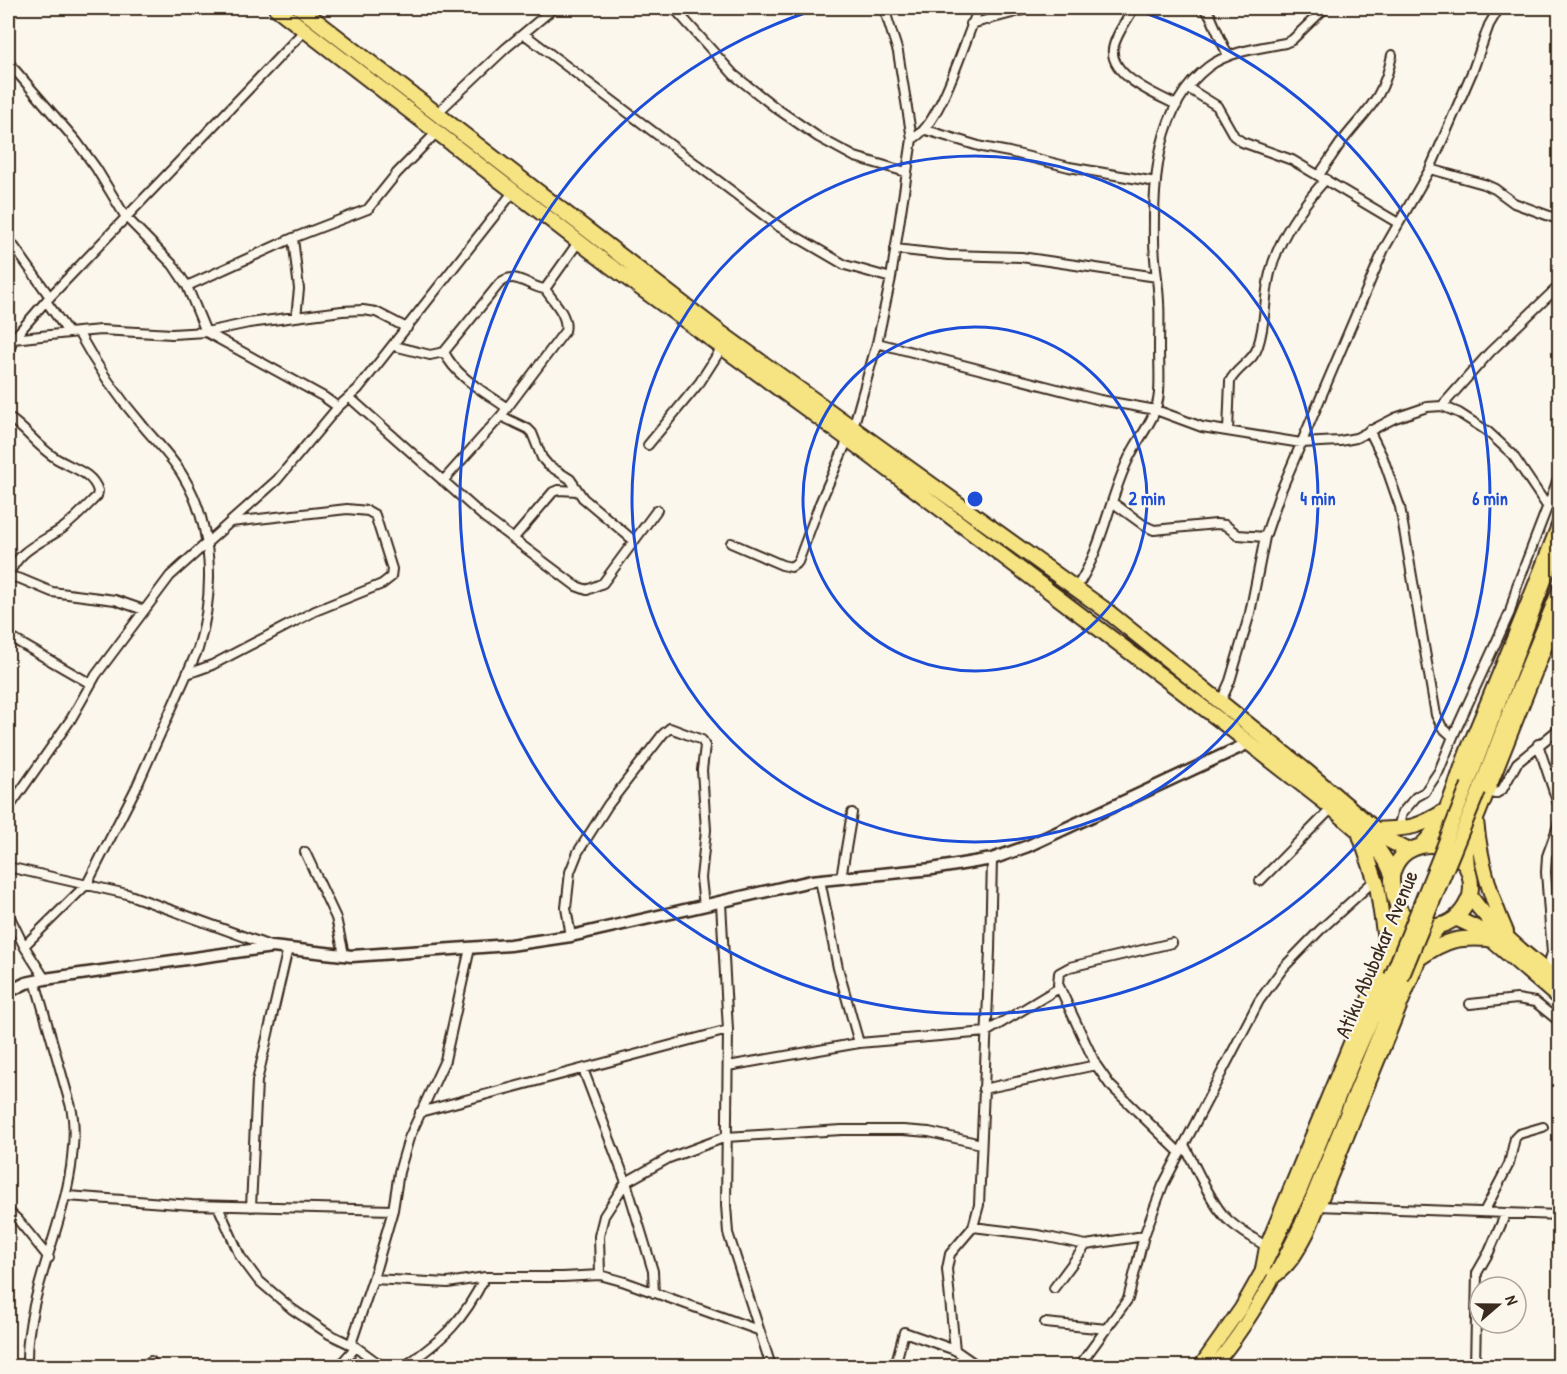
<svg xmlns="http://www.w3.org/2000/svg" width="1567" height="1374" font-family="'Patrick Hand',sans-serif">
<rect width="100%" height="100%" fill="#fbf7ec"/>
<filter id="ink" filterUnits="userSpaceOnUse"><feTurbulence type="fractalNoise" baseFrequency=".0167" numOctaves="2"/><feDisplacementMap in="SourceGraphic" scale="12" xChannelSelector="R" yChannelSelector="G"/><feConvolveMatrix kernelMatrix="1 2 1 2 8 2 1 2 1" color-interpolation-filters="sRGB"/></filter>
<g filter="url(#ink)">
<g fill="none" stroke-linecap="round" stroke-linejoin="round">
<defs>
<path id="street" d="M674,8l60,67 42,33 42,29 37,20 51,15
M1134,8c-7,12 -18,26 -21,41 -3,27 45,47 64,56
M1203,8l7,7 18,41
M8,9l1,-1
M971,24l60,-16
M524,34l254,192 67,39 46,13
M8,62l69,80 19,26 29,48 48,49 14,21 19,46 118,65 14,10
M1188,88l29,18 17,30 8,6 50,18 106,63
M436,114l70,-66 48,-40
M926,130l56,17 27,5 60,15 87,15
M912,139c29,-13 53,-101 67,-131
M1430,169l54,15 11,5 19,14 46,17
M1319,175c7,-10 14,-21 21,-31 26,-34 43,-43 52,-89
M8,238l42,59
M293,238l6,51 -3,28
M895,249l54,6 72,2 136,20
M187,286l106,-48 75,-29 29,-36 40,-41
M545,289l34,-48
M46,301l22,31
M78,332l23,-2 71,4 34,-2 43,-9 93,-12 21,-1 13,2 31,16
M13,339l65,-7c18,33 40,65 65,94 14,17 29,31 40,50 31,51 32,117 15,173l-61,137 -50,98 -63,62
M877,343l223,57 56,10 46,17 99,16 39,-2 16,-3 39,-20 32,-11 15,-1 17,7 28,18 25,23 35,52
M394,346l36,9 14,-3 55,-68c16,-15 29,3 46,5 8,12 24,27 20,42l-64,85 -58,65
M444,352c13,26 41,40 63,56
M8,353l5,-14 33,-38 259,-271
M349,397l135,120 92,69 11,4 16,-7 54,-73
M1442,406l48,-54 70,-67
M501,416l27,13 4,4 10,25 6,7 22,14 13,19 50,42
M8,417c17,11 29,29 46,40 16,11 38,14 44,34l-1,5c-11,11 -22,23 -34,32 -23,16 -43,20 -55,48l13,3 31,13 63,8 29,10
M853,428l24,-85 14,-65 21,-139 -14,-87 -14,-44
M1369,430l14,28 17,49 36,208 6,12 11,10
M1228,431l2,-50c7,-14 24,-20 28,-35 8,-23 6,-49 12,-73 9,-36 32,-67 56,-94
M648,445l52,-63 23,-36
M1112,502l33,24 9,4 62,-6 9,1 13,10 27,2
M514,538l39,-46 5,-2 20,1
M731,543l51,22 9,2 7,-5 22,-59 28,-64
M1076,588c26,-38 32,-85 51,-126 10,-24 30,-42 32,-69 1,-15 0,-30 0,-46 0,-15 1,-30 0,-45 -1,-21 -5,-42 -5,-63 -1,-58 3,-133 54,-172 21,-16 52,-19 77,-24l7,-3 33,-32
M8,636l83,48
M187,674l25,-9 103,-54 67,-27 9,-7 1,-8 -17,-54 -7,-4 -21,-2 -116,13
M1221,701l9,-20 20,-68 15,-76 15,-44 104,-244 46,-80 43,-99 16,-45 10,-17
M1538,744l22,66
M1488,790l7,4 7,-4 15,-27 43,-35
M8,809l63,-90 25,-44 74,-99 107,-96 61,-73 20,-18 156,-198
M1398,829l4,-16 14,-16 9,-5 14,-21 16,-39 55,-120 7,-26 43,-112
M305,852l31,66 8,36
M8,867l119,27 143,52
M841,878l11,-65
M820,880l18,88 21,75
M1260,881l72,-73
M721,903l7,127 -2,175 2,28 43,133
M8,913l16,33 21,33
M571,936l-5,-28 4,-36 8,-20 30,-47 55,-71 7,-6 32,12 3,6 -3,24 4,60 -5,48 3,28
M1172,943l-102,24 -11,6 -1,11 38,81 14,20 69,67
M1546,971l6,-18 -6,-81 1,-16 13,-36
M1470,1004l47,-5 18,3 25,20
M728,1066l131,-23 127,-11 73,-44
M583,1069l43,113 27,89 1,22
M983,1089l113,-24
M420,1112l308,-82
M1184,1145c11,20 25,54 40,71 12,13 28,21 43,31
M67,1196l125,9 201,5
M218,1206l22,50 18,24 34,29 37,25 27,13 26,19
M1318,1206l242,9
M251,1207l6,-126 31,-133
M8,1211l10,9 31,38
M1484,1212l25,-48 6,-26 4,-4 24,-7
M973,1227l65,8 48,10 58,-9
M600,1275l-1,-39 5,-20 22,-34 43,-24 57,-21 116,-7h61l26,2 52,12
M373,1279l75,4 37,-6h78l37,-2 25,7 133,48
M1054,1288l32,-43
M1045,1323l62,6
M351,1344l22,-65 20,-69 6,-38 10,-34 36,-78 25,-112
M955,1350l-8,-81 3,-15 23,-27 6,-22 11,-255 2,-91
M1475,1365l2,-92 12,-21 17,-39
M27,1366c-2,-66 34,-132 44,-199 2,-20 5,-39 0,-60l-36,-126
M143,1366l8,-5
M339,1366l17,-19
M405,1366c40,-28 58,-45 80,-89
M895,1366l9,-34 51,18 23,16
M1079,1366l49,-67 16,-63 19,-51 96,-184 25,-34 36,-37 56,-51
M1473,1366l2,-1 26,1"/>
<path id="secondary" d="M8,992l18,-9 19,-4 227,-32 80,9 158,-11 61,-9 240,-55 121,-12 60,-10 36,-13 221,-103"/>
<path id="primary" d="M1468,785l90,-239
M1479,791l36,-95 45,-109
M1200,1366l41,-58 22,-39 37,-77 52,-127 39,-89
M1214,1366c36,-43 63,-92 87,-142l101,-246"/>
<path id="highway" d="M276,8l333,257 239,174 369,279 115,90 44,38 10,15 6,13
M300,8l421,325 386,278 198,159 83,70 21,11
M1476,821c4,40 14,75 30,111
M1376,830c33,-2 40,-1 69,-19
M1360,835l17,50 10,68
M1421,846c28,-26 34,-63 48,-98 31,-74 62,-150 91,-225
M1467,867l-1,-13 2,-15 92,-231
M1470,896c-5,13 -14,25 -28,29 -28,6 -45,-9 -49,-35 -1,-6 -2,-12 0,-18 8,-28 44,-35 64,-17 12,10 16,26 13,41 24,34 57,60 90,86
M1455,918l24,11 81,70
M1421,957c26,-18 38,-20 68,-18
M1263,1269l4,-22 127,-308 2,-11 1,-20
M1275,1275c16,-12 23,-26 32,-43l114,-279 8,-15 11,-13"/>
</defs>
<!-- street casing -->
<use href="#street" stroke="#3b2a1e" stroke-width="12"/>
<!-- secondary casing -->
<use href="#secondary" stroke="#3b2a1e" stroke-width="15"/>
<!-- primary casing -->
<use href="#primary" stroke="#3b2a1e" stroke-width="16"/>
<!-- highway casing -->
<use href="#highway" stroke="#3b2a1e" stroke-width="18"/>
<!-- street -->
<use href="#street" stroke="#fbf7ec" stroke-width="8"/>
<!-- secondary -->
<use href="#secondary" stroke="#fbf7ec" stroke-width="10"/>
<!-- primary -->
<use href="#primary" stroke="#f6e381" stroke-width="12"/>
<!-- highway -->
<use href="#highway" stroke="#f6e381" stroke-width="14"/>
<defs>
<path id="primary-bridge" d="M1391,976l77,-191
M1402,978l77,-187"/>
</defs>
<!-- primary-bridge casing -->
<use href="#primary-bridge" stroke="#3b2a1e" stroke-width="16" stroke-linecap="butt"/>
<!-- primary-bridge -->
<use href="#primary-bridge" stroke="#f6e381" stroke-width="12"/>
</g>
</g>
<!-- distance rings -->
<g fill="none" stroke="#1d4ed8" stroke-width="3">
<circle cx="975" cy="499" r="172"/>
<circle cx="975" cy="499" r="343"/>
<path d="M1130 8A515 515 0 1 1 820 8"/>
</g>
<g text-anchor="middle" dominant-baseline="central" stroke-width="4.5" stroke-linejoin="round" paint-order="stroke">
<!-- street labels -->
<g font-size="22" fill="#3b2a1e" stroke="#fbf7ec">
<text transform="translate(1376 954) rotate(-67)">Atiku Abubakar Avenue</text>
</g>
</g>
<circle cx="975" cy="499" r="9" fill="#1d4ed8" stroke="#fbf7ec" stroke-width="3"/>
<g font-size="18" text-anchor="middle" font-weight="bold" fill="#1d4ed8" stroke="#fbf7ec" stroke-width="4.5" stroke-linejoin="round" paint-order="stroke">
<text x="1147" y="505">2 min</text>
<text x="1318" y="505">4 min</text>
<text x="1490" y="505">6 min</text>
</g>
<!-- margin -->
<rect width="1567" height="1374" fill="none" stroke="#fbf7ec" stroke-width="30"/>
<rect x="15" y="15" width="1537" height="1344" fill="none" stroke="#3b2a1e" stroke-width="2" filter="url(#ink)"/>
<!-- north arrow -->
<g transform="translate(1498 1305) rotate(70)"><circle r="28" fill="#fbf7ec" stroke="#aea59a" stroke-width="1.5"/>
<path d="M0-4.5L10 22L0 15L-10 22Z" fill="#3b2a1e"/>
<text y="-9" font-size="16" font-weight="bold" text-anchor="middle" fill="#3b2a1e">N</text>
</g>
</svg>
